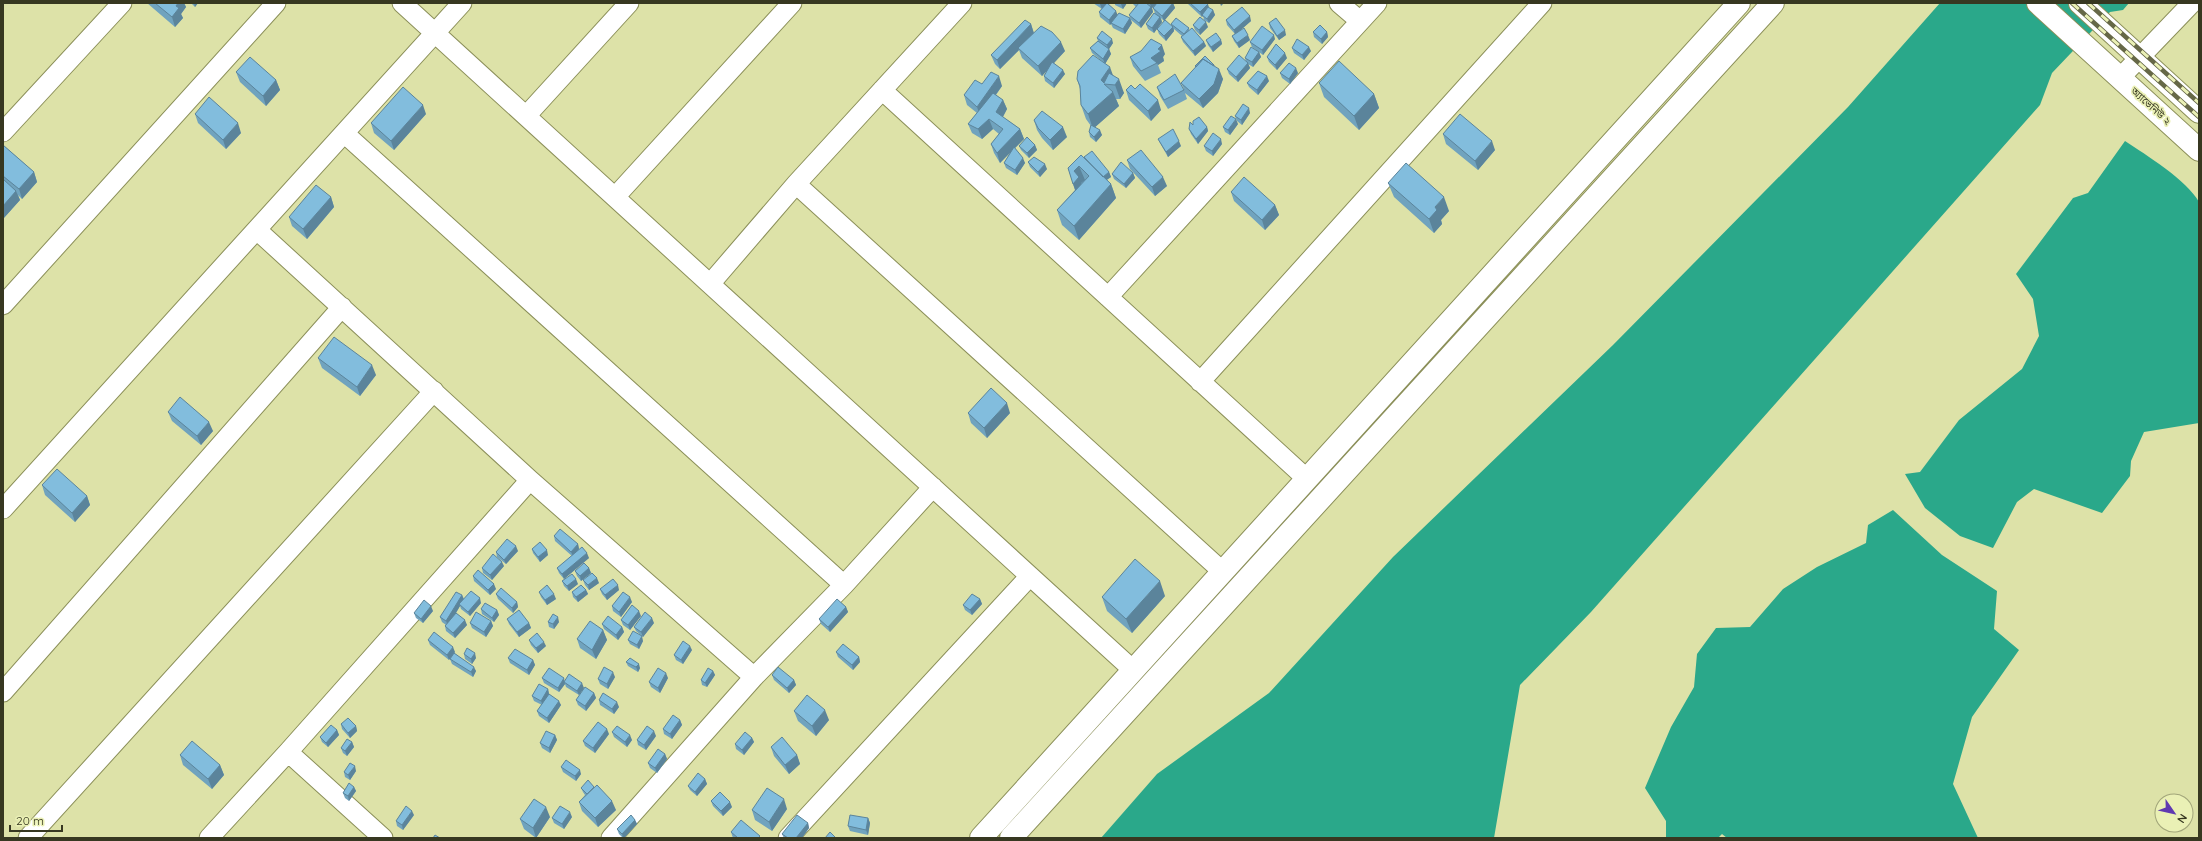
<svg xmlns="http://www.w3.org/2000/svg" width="2202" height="841" font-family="Quicksand,'Noto Sans Bengali',sans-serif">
<rect width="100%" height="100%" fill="#dde2a8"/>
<!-- water -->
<path fill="#2aa88a" d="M1940,3h189l-6,7 -13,2 -58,61 -12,32 -449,507 -71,73 -26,153h-393l56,-64 112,-81 124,-136 220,-212 235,-238z
M2125,141c21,14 62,39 74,61v221l-55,9 -13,29 -1,15 -28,37 -68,-24 -17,13 -24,46 -33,-12 -35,-28 -20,-34 15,-2 39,-52 63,-51 17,-33 -6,-37 -17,-25 57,-76 15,-5z
M1893,510l49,45 55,36 -3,38 25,21 -47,67 -19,67 25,54h-251l-5,-4 -4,4h-52v-17l-21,-33 26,-61 23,-40 3,-33 19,-26 34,-1 33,-38 34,-22 49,-24 2,-18z"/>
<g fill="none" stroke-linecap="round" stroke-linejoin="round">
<defs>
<path id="minor" d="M402,3l731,667
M1339,3l21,18
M2120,78l72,-75
M882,90l425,389
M526,116l103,-113
M3,132l119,-129
M344,133l500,452
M796,184l427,388
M615,197l177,-194
M257,230l273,250 224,197
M710,284l86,-100 166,-181
M1108,297l269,-294
M3,305l273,-302
M1200,382l342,-379
M3,509l459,-506
M3,692l339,-385
M288,752l95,86
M28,838l406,-447
M209,838l79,-86 242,-272
M611,838l143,-161 90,-92 89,-98
M788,838l242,-262"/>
<path id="tertiary" d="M981,838l758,-835
M1011,838l762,-835"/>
<path id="secondary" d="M2038,3l161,147
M2080,3l119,109"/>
</defs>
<!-- minor casing -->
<use href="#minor" stroke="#8b8f59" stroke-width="21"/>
<!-- tertiary casing -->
<use href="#tertiary" stroke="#8b8f59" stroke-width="24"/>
<!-- secondary casing -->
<use href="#secondary" stroke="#8b8f59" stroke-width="24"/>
<!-- minor -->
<use href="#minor" stroke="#fff" stroke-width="19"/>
<!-- tertiary -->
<use href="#tertiary" stroke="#fff" stroke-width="22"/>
<!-- secondary -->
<use href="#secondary" stroke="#fff" stroke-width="22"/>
<defs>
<path id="rail" d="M2072,3l127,114
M2088,3l111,100"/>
</defs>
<!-- rail casing -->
<use href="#rail" stroke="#666847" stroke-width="4.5"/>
<!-- rail -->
<use href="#rail" stroke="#eaf0b5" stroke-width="3" stroke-dasharray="9" stroke-linecap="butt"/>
</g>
<!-- wall -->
<path fill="#70a3be" d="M147,3h37l2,4 -5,7 2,4 -8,9z
M191,3h7l-3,4z
M1093,3h15v1l10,11 12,3 2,5 -7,11 -12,-6 -2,-4 -1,1 -10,-8 -1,-5 3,-3z
M1115,3h12l-4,6 -8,-4z
M1132,3h41l2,5 -11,13 -3,-3 1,4 -8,11 -6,-4 -2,-5 9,-11 -2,-5 2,-3 -3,3 1,4 -12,16 -10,-8 -2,-5 7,-8z
M1187,3h20l2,5 4,2 2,5 -6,8 -5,-3 -1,-4 -1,1 -14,-13z
M1226,20l25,1 -14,12 13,7 -11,8 -5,-7 -2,-5 3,-2 -8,-9z
M1269,23l17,12 -7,5 -9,-12z
M1031,24l3,9 31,18 -11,12 11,11 -11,14 -9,-7 -1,-5 4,-7 -6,7 -20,-18 -3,-8 -19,19 -5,-5 -4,-9z
M1171,24l18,4v2l15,12 2,4 -11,10 -12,-14 -2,-5 1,-1 -8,-7v2l-8,10 -7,-7 -2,-5 15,-3z
M1193,25l15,2 -8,8 -5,-5z
M1313,32h14l1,5 -6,7 -8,-7z
M1097,38l16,5 -4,6 2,5 -6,10 19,29 -4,6h-4l3,7 -24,21 7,8 -6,7 -6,-5 -1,-5 2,-6 -5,-7 -5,-14 -1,-16 -3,-10 26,-17 -11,-9 -2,-5 8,-7z
M1275,39l-12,16 -11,-8 -2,-5z
M1206,40h15l1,4 -9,8 -5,-7z
M1292,48l19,3 -7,9 -10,-7z
M1259,52l2,5 -8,10 -5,-3 2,4 -12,14 -9,-8 -2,-5 19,-7 -1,-4z
M1165,54l-2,3 1,4 -6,4 3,8 -16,8 -12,-15 -3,-9z
M1267,57l20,1 -10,12 -8,-8z
M1195,66h19l9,13 -5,14 -15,15 -18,-15 2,6 -19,10 -8,-13 -3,-9 27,2 -3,-6 14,-15z
M236,72l40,8 4,10 -14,16 -26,-24z
M1280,73h18l-8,11 -8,-6z
M1269,81l-11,14 -9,-8 -2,-4z
M1319,83l55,11 5,14 -20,22 -35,-33z
M982,84l20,2 -6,9 7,5 4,9 -4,8 17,12 4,10 -9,9 10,15 -8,12 -11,-7 -2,-5 7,-12 -11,12 -6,-10 -3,-9 8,-10 -6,-5 -11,10 -10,-6 -4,-9 9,-11 -10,-8 -3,-10z
M1135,89l26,21 -10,11 -22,-21 -3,-10z
M1250,113l-8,12 -5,-4 -2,-5z
M195,114l46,19 -15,16 -28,-26z
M426,114l-32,36 -20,-17 -3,-10z
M1034,120l33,17 -14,13 -11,-12 -5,-8z
M1238,124l-8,11 -5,-3 -2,-5z
M1193,125l14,2 1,4 -10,13 -7,-10 -2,-5z
M1443,134l52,16 -17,20 -32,-26z
M1158,139l23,7 -13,11 -8,-14z
M1222,144l-9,12 -7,-5 -2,-5z
M3,145l31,27 3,10 -15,17 -4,-4 2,5 -17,19z
M1035,145l2,5 -8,8 -8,-8 -2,-4z
M1084,158l25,14 2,5 -4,3 4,4 5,14 -37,42 -17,-15 -5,-15 18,-20 -7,-22z
M1127,160l40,26 -12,10 -25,-27z
M1028,162l19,7 -7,8 -10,-10z
M1133,173l2,5 -9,10 -12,-9 -2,-5z
M1388,183l61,28 -8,9 1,4 -8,9 -40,-36z
M1231,192l44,13 4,10 -14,15 -31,-29z
M331,197l3,10 -27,32 -15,-13 -3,-9z
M318,358l58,17 -16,21 -38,-28z
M168,412l45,19 -12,14 -29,-24z
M968,413h42l-23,25 -16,-15z
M42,485l45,11 3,9 -15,17 -30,-27z
M554,536l24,8 1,5 -1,2 11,7 -25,21 -5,-6 -2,-5 15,-12 -17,-15z
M532,549l16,6 -8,7 -7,-9z
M518,551l-12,13 -9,-7 -1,-5z
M504,566l-12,14 -9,-7 -1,-5z
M589,568l2,5 -10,8 -4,-5 -2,-5z
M473,576l23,13 -6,6 -16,-14z
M583,580l16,3 -10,7 -4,-5z
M562,581l16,3 -9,7 -5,-5z
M600,589l19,1 -12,10 -5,-6z
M586,590l2,4 -10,8 -5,-5 -1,-5z
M539,592l17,7 -9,6 -6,-8z
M496,594l21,8 1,5 -5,6 -15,-14z
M462,595l2,4 17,4 -11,13 -9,-7 -1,-3 -4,7 11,12 -12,13 -9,-7 -1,-5 1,-1 -4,-3 -2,-5z
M1165,596l-33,37 -25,-22 -5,-14z
M980,599l2,5 -10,11 -7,-5 -2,-5z
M632,602l-11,15 -8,-6 -1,-5z
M846,607l2,5 -18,20 -9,-8 -2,-5z
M481,609l16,1 2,5 -5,7 -12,-8z
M433,611l-10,12 -7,-5 -2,-5z
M641,616l-11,14 -7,-5 -2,-5z
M507,619l22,4 2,5 -12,9 -10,-13z
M491,621l2,5 -7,11 -14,-9 -2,-5z
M548,622h11l-5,7 -5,-2z
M654,623l-11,14 -7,-6 -2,-4z
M602,624l20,3 2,5 -6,8 -14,-11z
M603,630l4,10 -11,19 -16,-11 -3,-9z
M428,640l27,12 -1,1 22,18 -3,6 -21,-13 -2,-5 3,-6 -4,7 -19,-15z
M529,640l17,6 -8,7 -7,-8z
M628,640l15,1 -4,8 -9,-5z
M692,650l-9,14 -7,-4 -2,-5z
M836,652l23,5 1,5 -7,8 -15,-13z
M464,654l12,4 -4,6 -7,-5z
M508,658l25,2 2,5 -6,10 -19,-12z
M626,662l14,6 -2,4 -10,-6z
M713,671l2,4 -8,12 -5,-2 -1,-5z
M772,675l22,5 2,5 -7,8 -15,-13z
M615,677l-7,12 -8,-5 -2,-5z
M542,678l23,3 19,7 -5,7 -13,-8 -1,-3 -6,8 -15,-9z
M668,678l-8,15 -9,-6 -2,-5z
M548,689l1,5 12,11 -12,18 -10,-7 -2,-5 5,-6 -8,-4 -2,-5z
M594,693l2,5 -10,13 -8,-6 -2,-5z
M599,700l20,7 -5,7 -14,-9z
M794,711l35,9 -13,16 -18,-15z
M680,720l2,5 -10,14 -8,-5 -1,-5z
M341,724l15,2 1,5 -7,7 -8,-9z
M337,730l2,5 -11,12 -6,-5 -2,-5z
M612,732l20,8 -5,7 -13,-10z
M609,734l-14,19 -10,-7 -2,-5z
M555,735l2,5 -7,13 -8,-5 -2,-5z
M656,736l-10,14 -8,-5 -1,-5z
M752,738l2,4 -10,13 -8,-6 -1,-5z
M352,742l2,5 -7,9 -4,-3 -2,-5z
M771,747l26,8 3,9 -11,10 -15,-18z
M665,754l2,5 -10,14 -7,-5 -2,-5z
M180,755l40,10 4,10 -12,14 -29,-24z
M561,767l20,7 -5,7 -13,-9z
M356,771l-6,9 -5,-3 -1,-5z
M705,779l2,5 -10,12 -7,-6 -2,-4z
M354,787l2,4 -7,10 -4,-3 -2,-5z
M581,788l35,22 -18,17 -16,-16 -3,-9 6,-7 -2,-3z
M711,801l21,6 -9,9 -10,-10z
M787,809l-15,22 -17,-11 -3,-10z
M414,815l-11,15 -6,-4 -1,-5z
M550,817l-14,21 -12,-9 -4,-10z
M572,817l-8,12 -10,-6 -2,-5z
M868,818l2,5 -2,12 -18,-4 -2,-5z
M635,820l2,4 -13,14h-1l-4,-4 -2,-5z
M808,823l1,5 -7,10h-18l-2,-4z
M731,832l29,6h-27z"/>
<!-- shaded-wall -->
<path fill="#5b849b" d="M178,3h6l2,4 -5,7 2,4 -8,9 -3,-10 4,-11z
M194,3h4l-3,4z
M1102,3h6l-6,6 -2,-5z
M1122,3h5l-4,6 -2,-5z
M1151,3h7l-6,5 1,4 -12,16 -2,-5 12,-16 -1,-3z
M1173,3l2,5 -11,13 -2,-5z
M1220,3h4l-3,3z
M1208,4l1,4 -7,9 -2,-5z
M1213,10l2,5 -6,8 -2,-4z
M1116,11l2,5 -8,9 -1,-5z
M1250,16l1,5 -16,14 -1,-5z
M1160,17l2,5 -8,11 -2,-5z
M1130,18l2,5 -7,11 -2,-5z
M1206,22l2,5 -8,8 -1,-5z
M1031,24l3,10 -16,14 1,2 -19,19 -3,-9z
M1173,27l1,4 -8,10 -2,-5z
M1285,30l1,5 -7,5 -2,-4z
M1327,32l1,5 -6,7 -1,-5z
M1248,35l2,5 -11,8 -2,-5z
M1274,35l1,4 -12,16 -1,-5z
M1112,39l1,4 -4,6 2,5 -6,10 -2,-5 5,-9 -1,-5z
M1221,40l1,4 -9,8 -2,-5z
M1061,42l4,9 -23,25 -4,-10z
M1204,42l2,4 -11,10 -2,-5z
M1162,45l3,9 -2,3 1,4 -6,4 -1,-2 -6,-5 7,-9z
M1309,47l2,4 -7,9 -2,-5z
M1259,52l2,5 -8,10 -1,-5z
M1285,53l2,5 -10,12 -2,-5z
M1248,63l2,5 -12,14 -2,-5z
M1110,67l5,14 -11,3 -3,-4z
M1296,68l2,5 -8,11 -1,-5z
M1219,69l4,10 -5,14 -15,15 -4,-9z
M1063,70l2,4 -11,14 -1,-5z
M999,76l3,10 -22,30 -3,-9z
M1267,76l2,5 -11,14 -1,-5z
M1119,79l5,14 -4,6 -5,-14z
M276,80l4,10 -14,16 -3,-10z
M1113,92l6,14 -26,23 -5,-15z
M1374,94l5,14 -20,22 -5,-14z
M1003,100l4,9 -7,13 -4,-10z
M1158,100l3,10 -10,11 -3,-10z
M423,105l3,9 -32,36 -3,-9z
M1249,108l1,5 -8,12 -1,-5z
M989,119l4,10 -11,10 -4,-10z
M1236,119l2,5 -8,11 -2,-5z
M238,123l3,10 -15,16 -3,-9z
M1063,127l4,10 -14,13 -3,-10z
M1207,127l1,4 -10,13 -2,-5z
M1020,129l4,10 -24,24 -3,-10z
M1100,130l2,5 -6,7 -2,-5z
M1221,139l1,5 -9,12 -1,-5z
M1179,141l2,5 -13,11 -2,-5z
M1492,141l3,9 -17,20 -3,-9z
M1035,145l2,5 -8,8 -2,-5z
M1023,158l2,5 -8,12 -2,-5z
M1045,164l2,5 -7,8 -2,-5z
M1079,166l6,14 -4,3 3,9 -6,6 -5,-14 1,-13z
M34,172l3,10 -15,17 -3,-10z
M1109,172l2,5 -8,5 -1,-4z
M1133,173l2,5 -9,10 -2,-4z
M1163,177l4,9 -12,10 -3,-9z
M1111,184l5,14 -37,42 -5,-14z
M16,191l4,9 -17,19v-13z
M331,197l3,10 -27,32 -4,-10z
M1444,197l5,14 -8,9 1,4 -8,9 -5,-14 6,-12z
M1275,205l4,10 -14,15 -3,-10z
M372,365l4,10 -16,21 -3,-9z
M1007,403l3,10 -23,25 -3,-10z
M209,422l4,9 -12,14 -4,-9z
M87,496l3,9 -15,17 -3,-9z
M578,544l1,5 -6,7 -2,-4z
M516,546l2,5 -12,13 -2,-4z
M547,550l1,5 -8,7 -2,-5z
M587,553l2,5 -25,21 -2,-5z
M502,562l2,4 -12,14 -2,-5z
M589,568l2,5 -10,8 -1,-5z
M597,578l2,5 -10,7 -1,-5z
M576,579l2,5 -9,7 -2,-5z
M1160,581l5,15 -33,37 -6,-14z
M494,584l2,5 -6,6 -2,-5z
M618,585l1,5 -12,10 -2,-5z
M586,590l2,4 -10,8 -2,-5z
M554,594l2,5 -9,6 -2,-5z
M462,595l2,5 -5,4 1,2 -12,20 -2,-5z
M630,597l2,5 -11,15 -2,-5z
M480,598l1,5 -11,13 -2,-4z
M980,599l2,5 -10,11 -2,-5z
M517,602l1,5 -5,6 -1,-5z
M431,606l2,5 -10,12 -2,-4z
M846,607l2,5 -18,20 -2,-5z
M497,610l2,5 -5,7 -2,-4z
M639,611l2,5 -11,14 -2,-5z
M558,617l1,5 -5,7 -1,-5z
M652,618l2,5 -11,14 -2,-5z
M465,620l2,5 -12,13 -2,-5z
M491,621l2,5 -7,11 -2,-5z
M529,623l2,5 -12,9 -2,-5z
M622,627l2,5 -6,8 -2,-5z
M603,630l4,10 -11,19 -4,-9z
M642,636l1,5 -4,8 -2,-4z
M544,642l2,4 -8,7 -2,-5z
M690,646l2,4 -9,14 -2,-4z
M453,647l2,5 -6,8 -2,-5z
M475,653l1,5 -4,6 -1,-5z
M859,657l1,5 -7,8 -1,-5z
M533,660l2,5 -6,10 -2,-5z
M639,664l1,4 -2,4 -2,-5z
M474,667l2,4 -3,6 -2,-5z
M713,671l2,4 -8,12 -2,-4z
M613,672l2,5 -7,12 -1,-5z
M666,673l2,5 -8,15 -2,-5z
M564,678l1,5 -1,-1 1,2 -6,8 -1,-4z
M794,680l2,5 -7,8 -2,-5z
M582,683l2,5 -5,7 -2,-4z
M548,689l1,5 -6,12 -2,-5z
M594,693l2,5 -10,13 -1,-5z
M559,701l2,4 -12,18 -2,-5z
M617,702l2,5 -5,7 -2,-5z
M825,710l4,10 -13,16 -4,-10z
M680,720l2,5 -10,14 -2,-5z
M356,726l1,5 -7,7 -2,-5z
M607,729l2,5 -14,19 -2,-5z
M337,730l2,5 -11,12 -2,-4z
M654,731l2,5 -10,14 -2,-5z
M555,735l2,5 -7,13 -1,-5z
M630,735l2,5 -5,7 -2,-5z
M752,738l2,4 -10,13 -2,-5z
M352,742l2,5 -7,9 -2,-5z
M665,754l2,5 -10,14 -2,-5z
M797,755l3,9 -11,10 -4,-9z
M220,765l4,10 -12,14 -4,-10z
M355,766l1,5 -6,9 -2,-5z
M580,770l1,4 -5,7 -1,-5z
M705,779l2,5 -10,12 -2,-4z
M354,787l2,4 -7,10 -1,-5z
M784,799l3,10 -15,22 -3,-9z
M612,801l4,9 -18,17 -3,-9z
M730,802l2,5 -9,9 -2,-5z
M546,807l4,10 -14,21 -3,-10z
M412,811l2,4 -11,15 -1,-5z
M570,812l2,5 -8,12 -2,-5z
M868,818l2,5 -2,12 -2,-5z
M635,820l2,4 -13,14h-1l-1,-4z
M808,823l1,5 -7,10h-6z"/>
<!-- building -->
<path fill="#82bddd" stroke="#5b849b" d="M155,3h23l-2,3 3,2 -7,9z
M1107,3l9,8 -7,9 -10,-8z
M1139,3h7l5,4 -12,16 -10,-8z
M1157,3h16l-11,13 -9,-8z
M1190,3h17l1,1 -8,8z
M1208,7l5,3 -6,9 -5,-4z
M1242,7l8,9 -16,14 -8,-10z
M1119,13l11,5 -7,11 -12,-6z
M1154,13l6,4 -8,11 -6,-4z
M1200,17l6,5 -7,8 -6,-5z
M1176,18l13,10 -5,6 -13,-10z
M1276,18l9,12 -8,6 -8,-13z
M1025,20l6,4 -34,36 -6,-5z
M1165,20l8,7 -9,9 -7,-7z
M1320,25l7,7 -6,7 -8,-7z
M1041,26l11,6 9,10 -23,24 -20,-18z
M1262,26l12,9 -12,15 -12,-8z
M1192,28l12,14 -11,9 -12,-14z
M1244,28l4,7 -11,8 -5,-7z
M1102,31l10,8 -5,6 -10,-7z
M1216,33l5,7 -10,7 -5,-7z
M1151,39l11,6 -4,4 3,2 -10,7 6,5 -16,8 -11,-14 11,-6z
M1297,39l12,8 -7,8 -10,-7z
M1098,41l11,8 -6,10 -13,-11z
M1276,44l9,9 -10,12 -8,-8z
M1251,47l8,5 -7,10 -7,-4z
M1093,55l17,12 -9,13 3,3 5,-10 10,6 -4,6 -11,-1 9,8 -25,22 -7,-9 -1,-19 -3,-7 1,-8z
M1239,55l9,8 -12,14 -9,-8z
M1205,56l9,9v1l-11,-7 -7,8 -1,-1z
M250,57l26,23 -13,16 -27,-24z
M1203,59l16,10 -5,15 -15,15 -18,-16z
M1339,61l35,33 -20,22 -35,-33z
M1052,62l11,8 -10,13 -9,-7z
M1289,63l7,5 -7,11 -9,-6z
M1258,71l9,5 -10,14 -10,-7z
M991,72l8,4 -22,31 -13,-12 11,-15 7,4z
M1175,74l9,16 -20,10 -7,-13z
M1140,84l18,16 -10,11 -22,-21 5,-5 4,4z
M403,87l20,18 -32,36 -20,-18z
M993,93l10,7 -7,12 24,17 -23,24 -6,-9 12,-15 -14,-10 -11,10 -10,-5z
M209,97l29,26 -15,17 -28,-26z
M1243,104l6,4 -8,12 -6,-4z
M1042,111l21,16 -13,13 -12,-12 -4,-8z
M1460,114l32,27 -17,20 -32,-27z
M1231,116l5,3 -8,11 -5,-3z
M1199,117l8,10 -11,12 -7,-10 1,-7 3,3v-4z
M1091,125l9,5 -6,7 -5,-5z
M1173,129l6,12 -13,11 -8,-13z
M1213,133l8,6 -9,12 -8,-5z
M1027,137l8,8 -8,8 -8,-7z
M3,145l31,27 -15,17 -16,-13z
M1014,147l9,11 -8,12 -11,-7z
M1141,150l22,27 -11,10 -25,-27z
M1092,151l17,21 -6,5 -19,-20z
M1081,155l30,29 -37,42 -17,-16 32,-34 -10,-10 -5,5 5,6 -6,7 -5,-16z
M1034,157l11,7 -7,8 -10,-10z
M1121,162l12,11 -9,11 -12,-10z
M1406,163l38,34 -9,10 2,3 -8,9 -41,-36z
M1244,177l31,28 -13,15 -31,-28z
M3,179l13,12 -13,15z
M316,185l15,12 -28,32 -14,-12z
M334,337l38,28 -15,22 -39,-29z
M991,388l16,15 -23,25 -16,-15z
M180,397l29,25 -12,14 -29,-24z
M57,469l30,27 -15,17 -30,-28z
M560,529l18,15 -7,8 -17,-16z
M507,539l9,7 -12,14 -8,-8z
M540,542l7,8 -9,7 -6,-8z
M582,547l5,6 -25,21 -5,-6z
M493,554l9,8 -12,13 -8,-7z
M1135,559l25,22 -34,38 -24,-22z
M584,563l5,5 -9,8 -5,-5z
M478,570l16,14 -6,6 -15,-14z
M592,573l5,5 -9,7 -5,-5z
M572,574l4,5 -9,7 -5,-5z
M613,579l5,6 -13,10 -5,-6z
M547,585l7,9 -9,6 -6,-8z
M581,585l5,5 -10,7 -4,-5z
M501,588l16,14 -5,6 -16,-14z
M471,591l9,7 -12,14 -9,-8z
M456,592l6,3 -16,26 -6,-4z
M623,592l7,5 -11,15 -7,-6z
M972,594l8,5 -10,11 -7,-5z
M837,599l9,8 -18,20 -9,-8z
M424,600l7,6 -10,13 -7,-6z
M485,603l12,7 -5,8 -11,-9z
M632,605l7,6 -11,14 -7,-5z
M519,610l10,13 -12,9 -10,-13z
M476,612l15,9 -7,11 -14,-9z
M645,612l7,6 -11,14 -7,-5z
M456,613l9,7 -12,13 -8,-7z
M553,614l5,3 -5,7 -5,-2z
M608,616l14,11 -6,8 -14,-11z
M590,621l13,9 -11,20 -15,-11z
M633,631l9,5 -5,9 -9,-5z
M434,632l19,15 -6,8 -19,-15z
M537,633l7,9 -8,6 -7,-8z
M683,641l7,5 -9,14 -7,-5z
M843,644l16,13 -7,8 -16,-13z
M467,648l8,5 -4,6 -7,-5z
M515,649l18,11 -6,10 -19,-12z
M454,653l20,14 -3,5 -21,-13z
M630,658l9,6 -3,3 -10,-5z
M604,667l9,5 -6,12 -9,-5z
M778,667l16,13 -7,8 -15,-13z
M549,668l15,10 -6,10 -16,-10z
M658,668l8,5 -8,15 -9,-6z
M708,668l5,3 -8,12 -4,-3z
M569,674l13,9 -5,8 -13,-9z
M539,684l9,5 -7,12 -9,-5z
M585,687l9,6 -9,13 -9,-6z
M603,693l14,9 -5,7 -13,-9z
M549,694l10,7 -12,17 -10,-7z
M807,695l18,15 -13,16 -18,-15z
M673,715l7,5 -10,14 -7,-5z
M348,718l8,8 -8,7 -7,-9z
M598,722l9,7 -14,19 -10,-7z
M331,725l6,5 -11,13 -6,-6z
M617,726l13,9 -5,7 -13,-10z
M647,726l7,5 -10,14 -7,-5z
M546,731l9,4 -6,13 -9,-5z
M745,732l7,6 -10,12 -7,-6z
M782,737l15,18 -12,10 -14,-18z
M347,739l5,3 -7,9 -4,-3z
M192,741l28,24 -12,14 -28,-24z
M658,749l7,5 -10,14 -7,-5z
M566,760l14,10 -5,6 -14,-9z
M350,763l5,3 -7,9 -4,-3z
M698,773l7,6 -10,13 -7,-6z
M588,780l6,7 -7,7 -6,-6z
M349,783l5,4 -6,9 -5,-3z
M597,785l15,16 -17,17 -16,-16z
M767,788l17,11 -15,23 -17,-12z
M720,792l10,10 -9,9 -10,-10z
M534,799l12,8 -13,21 -13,-9z
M406,806l6,5 -10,14 -6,-4z
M560,806l10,6 -8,12 -10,-6z
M631,815l4,5 -13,14 -5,-5z
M797,815l11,8 -12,15h-8l-6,-4z
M850,815l18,3 -2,12 -18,-4z
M741,820l19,16 -2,2h-20l-7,-6z
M830,832l6,6h-11z
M435,835l5,3h-7z"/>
<g text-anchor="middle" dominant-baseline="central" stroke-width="3.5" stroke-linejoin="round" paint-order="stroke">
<!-- street labels -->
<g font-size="10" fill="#373821" stroke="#eaf0b5">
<text transform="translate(2151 106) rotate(42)">অ্যাভেনিউ ২</text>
</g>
</g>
<!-- border -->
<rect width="2202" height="841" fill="none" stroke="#373821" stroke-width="8"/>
<!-- north arrow -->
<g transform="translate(2174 813) rotate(124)"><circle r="19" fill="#eaf0b5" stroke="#a2a67a"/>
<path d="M0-3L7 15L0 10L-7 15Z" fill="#5f39b1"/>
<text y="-6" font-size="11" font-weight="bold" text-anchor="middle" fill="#373821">N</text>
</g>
<!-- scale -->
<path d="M10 825v6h52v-6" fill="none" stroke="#373821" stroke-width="2"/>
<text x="16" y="825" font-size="12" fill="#373821" stroke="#eaf0b5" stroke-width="3" paint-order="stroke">20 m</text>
</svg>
